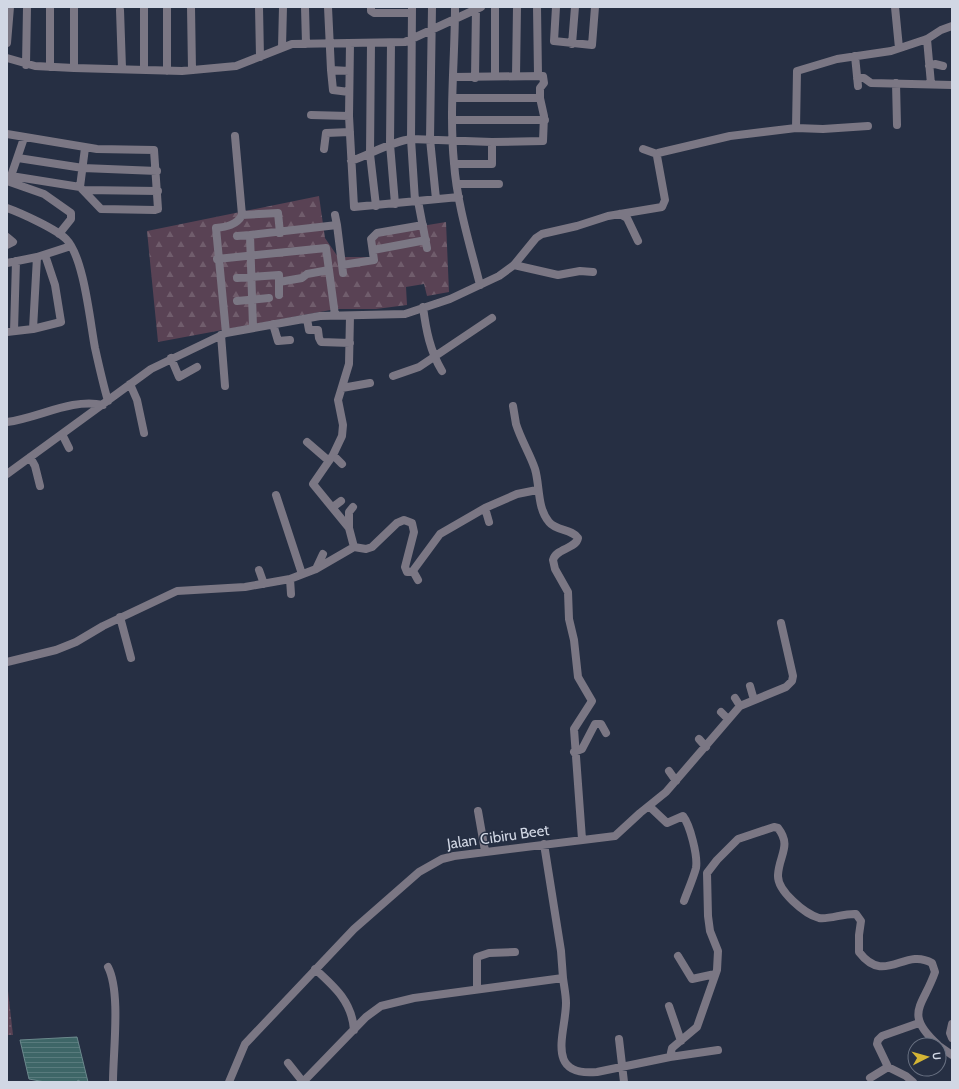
<svg xmlns="http://www.w3.org/2000/svg" width="959" height="1089" font-family="Cabin,sans-serif">
<defs>
<pattern id="grass-dots" width="8" height="8" patternUnits="userSpaceOnUse"><rect width="8" height="8" fill="#594254"/><path d="M2 2h.1M6 6h.1" fill="none" stroke="#705d6c" stroke-width="1.8" stroke-linecap="round"/></pattern>
<pattern id="forest-firs" width="22" height="20" patternUnits="userSpaceOnUse"><rect width="22" height="20" fill="#594254"/><path d="M5 1l3.5 6h-7zM16 11l3.5 6h-7z" fill="#705d6c"/></pattern>
<pattern id="water-rules" width="6" height="5" patternUnits="userSpaceOnUse"><rect width="6" height="5" fill="#3e6667"/><path d="M0 2.5h6" fill="none" stroke="#597b7d"/></pattern>
</defs>
<rect width="100%" height="100%" fill="#262f43"/>
<!-- grass -->
<path fill="url(#grass-dots)" d="M7,982l6,53h-6z"/>
<!-- forest -->
<path fill="url(#forest-firs)" d="M319,196l6,42 13,19h36l-1,-23 73,-12 3,70 -22,4 -3,-12 -18,3 1,18 -31,4h-40l-178,33 -11,-111z"/>
<!-- water -->
<path fill="url(#water-rules)" stroke="#6a888c" d="M77,1037l11,45h-7l-3,-2 -1,2h-32l-16,-3 -9,-39z"/>
<g fill="none" stroke-linecap="round" stroke-linejoin="round">
<!-- minor -->
<path stroke="#7b7784" stroke-width="8" d="M74,7v61
M144,7v63
M167,7v64
M191,7l1,63
M259,7l1,50
M305,7l1,37
M328,7l3,63 18,1
M371,7v4l3,2h38
M412,7l-1,132 4,62
M432,7l-2,132 6,60
M455,7c0,52 -6,104 -1,156 3,41 16,82 26,122
M537,7l1,68
M556,7l-2,34 38,4 3,-38
M895,7l4,41
M120,10l2,58
M927,39l4,45
M7,43l3,-36
M350,43l-1,73 5,91 105,-10
M371,43l-1,111 6,52
M391,43l-1,101 5,60
M572,44l3,-37
M282,47l1,-40
M855,56l3,30
M7,58l28,8 39,2 108,3 54,-5 56,-22 113,-2 76,-35
M26,65l1,-58
M929,66l6,-2 8,2
M50,67v-60
M331,70l2,20 16,2
M495,76v-69
M516,76l1,-69
M475,78l1,-71
M857,78h7l7,5 81,2
M896,83l1,42
M453,98h87
M311,115l38,1
M453,120h92
M796,128l27,1 45,-3
M7,134l90,15 57,1 4,59 -3,1 -54,-1 -21,-22 -69,-11
M324,149l2,-16 24,-1
M643,149l14,5
M18,158l65,10 74,3
M351,161c20,-7 39,-19 60,-22l81,3 51,-1 1,-25 -4,-18v-10l4,-5 -1,-7 -90,1
M454,164h38v-22
M10,179l14,-41
M7,181l37,13 27,19v6l-12,15
M457,184h42
M80,187l5,-39
M83,190l75,1
M418,201l9,47
M7,208c14,5 49,21 59,31 18,18 24,83 29,109 4,18 8,36 13,53
M620,214l7,4 11,23
M242,215l36,-2 2,20
M337,225l6,48
M250,235l87,-10 -2,-10
M237,236l13,-1 3,92
M7,237l6,5 -6,3
M373,250l53,-10
M217,259l109,-11 9,67
M7,263l30,-6 34,-11
M342,265l32,-5 -3,-21 6,-6 46,-8
M514,265l44,10 22,-4 13,1
M237,278l42,-3v20
M279,282l23,-4 5,-4 22,-4
M237,301l32,-3
M423,307c3,23 7,44 19,64
M350,316l-1,48 -11,36 5,25 -1,11 -9,19 -20,29 36,44 5,19
M307,319l2,11h9l1,8 2,4 29,1
M273,324l5,17 12,-1
M33,329l4,-72
M14,331l2,-70
M7,332l26,-3 28,-7 -6,-37 -10,-30
M226,333l-10,-105c10,-1 21,-3 26,-13l-7,-79
M221,335l4,51
M171,358l8,19 18,-10
M393,376l26,-9 73,-49
M130,384l7,16 7,33
M342,388l28,-5
M513,406c1,6 2,12 3,18 5,16 14,30 19,45 5,17 2,39 14,53 7,9 23,7 29,16 -2,11 -22,10 -25,22l2,9 13,23 1,27 5,21 4,37 14,24 -18,28 8,110
M7,422c32,-4 64,-24 96,-17
M62,434l7,14
M307,442l22,19
M333,455l9,9
M30,457l5,9 5,20
M7,474l144,-105 75,-36 94,-17 85,-2 45,-15 49,-23 15,-11 22,-27 6,-4 35,-8 31,-10 54,-9 3,-7 -8,-44 1,-3 72,-17 66,-8 1,-57 40,-12 54,-8 36,-12 14,-9 11,-4
M276,495l26,79
M333,507l8,-6
M485,508l4,14
M349,528v-16l4,-5
M316,569l7,-15
M259,570l5,14
M413,571l5,9
M290,579l1,15
M120,617l11,41
M7,662l49,-12 20,-8 27,-16 74,-35 68,-4 45,-8 26,-10 38,-22 12,2 6,-2 25,-24 7,-3 8,3 2,9 -9,35 2,5h5l28,-38 45,-26 32,-14 20,-4
M750,686l4,14
M735,698l5,8
M721,712l7,7
M699,739l7,8
M574,752l8,-3 13,-25h6l5,9
M669,771l7,10
M649,806l18,17 16,-7c7,9 15,40 13,52 -3,11 -8,22 -12,33
M478,811l7,40
M544,844l17,107 2,27
M678,956l14,23 23,-5
M108,967c13,25 5,85 5,115
M315,969c20,18 37,33 39,61
M477,989v-32l12,-4 26,-1
M669,1006l12,35
M952,1024l-2,9 2,5
M619,1039l5,43
M939,1046l13,9
M670,1057l2,-9 25,-21 20,-57 1,-19 -8,-20 -2,-15 -1,-43 10,-13 21,-21 36,-12 4,1c14,18 1,27 0,47 -1,16 27,39 41,43 9,2 26,-5 37,-4l5,7 -2,14v17c26,34 45,-5 73,11l3,9c-12,35 -32,41 3,73
M288,1063l15,19
M870,1078l18,-11
M229,1082l16,-38 109,-115 65,-57 23,-13 12,-3 161,-20 25,-23 26,-21 74,-86 46,-19 6,-6 1,-5 -12,-53
M303,1082l63,-65 15,-11 33,-8 149,-20c1,8 3,17 3,25 0,29 -22,74 31,69l73,-15 48,-7
M913,1082l-7,-6 -18,-9 -11,-23 1,-4 4,-4 37,-13"/>
</g>
<g text-anchor="middle" dominant-baseline="central" stroke-width="3" stroke-linejoin="round" paint-order="stroke">
<!-- street labels -->
<g font-size="15" fill="#d1d7e4" stroke="#262f43">
<text transform="translate(498 837) rotate(-8)">Jalan Cibiru Beet</text>
</g>
</g>
<!-- border -->
<rect width="959" height="1089" fill="none" stroke="#d1d7e4" stroke-width="16"/>
<!-- north arrow -->
<g transform="translate(927 1057) rotate(84)"><circle r="19" fill="#262f43" stroke="#6a7283"/>
<path d="M0-3L7 15L0 10L-7 15Z" fill="#d4b535"/>
<text y="-6" font-size="11" font-weight="bold" text-anchor="middle" fill="#d1d7e4">U</text>
</g>
</svg>
